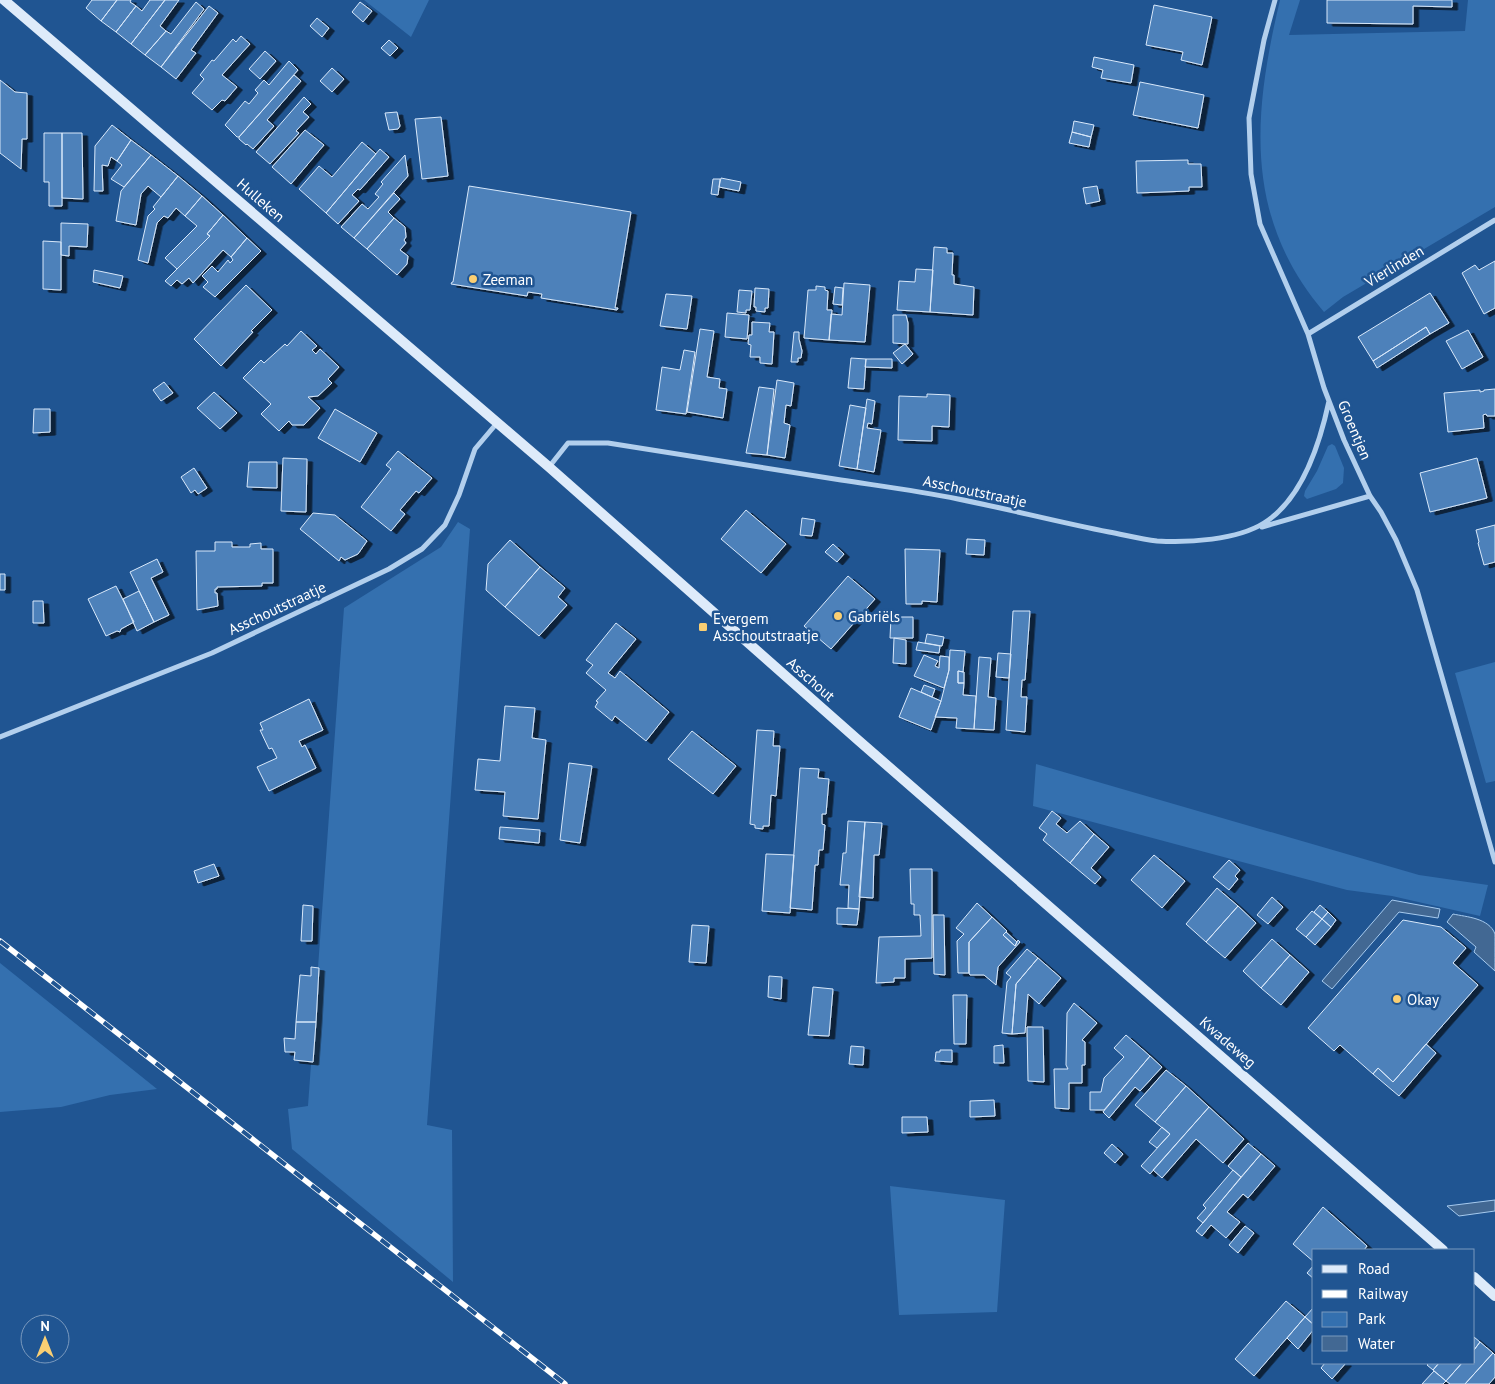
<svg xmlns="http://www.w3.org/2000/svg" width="1495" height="1384" font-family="'PT Sans',sans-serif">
<defs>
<filter id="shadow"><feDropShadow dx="5.5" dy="3" stdDeviation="0" flood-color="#0009"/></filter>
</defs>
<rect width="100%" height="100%" fill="#205592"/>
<!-- green -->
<path fill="#3470af" d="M364,0h65l-18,37z
M1280,0h20l-11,35 176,-4 3,-31h27v207l-152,90 -19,15c-81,-95 -71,-198 -44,-312z
M1332,444l3,2 9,22 -1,15 -7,6 -29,10 -3,-3 1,-5 12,-20 11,-25z
M458,522l12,7 -43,596 25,5 1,152 -161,-133 -4,-40 20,-3 36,-498 97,-61z
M1495,662v119l-9,2 -31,-110z
M1036,764l383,111 69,10 -8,31 -88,-20 -45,-6 -314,-84z
M0,963l157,126 -47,6 -49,12 -61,5z
M890,1186l115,14 -8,112 -98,3z"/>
<!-- water -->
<path fill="#426893" stroke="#a6caee" d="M1392,900l48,9 -2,9 -39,-6 -67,77 -10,-8z
M1453,914c14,3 36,4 42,20 0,8 0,28 0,37l-21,-19 2,-5 -29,-25z
M1495,1200v11l-36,5 -12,-10z"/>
<!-- building -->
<path fill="#4d81ba" stroke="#d8e8fa" filter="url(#shadow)" d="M92,0h25l-16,21 -15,-13z
M117,0h14l-1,2 6,4 -20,26 -15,-11z
M150,0h15l-34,44 -15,-12 20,-26 6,5z
M165,0h14l-19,26 6,5 -21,24 -14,-11z
M1327,0h125v7l-39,-1v18l-86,-1z
M196,2l8,7 -43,58 -16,-12 21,-24 5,3z
M360,2l12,9 -9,11 -11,-10z
M1154,5l58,12 -10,48 -21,-5 2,-8 -37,-7z
M209,6l9,7 -27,37 5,3 -20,26 -15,-12z
M317,18l12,10 -7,9 -12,-11z
M241,36l9,8 -28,31 15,12 -12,14 -3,-1 -10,10 -20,-17 12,-14 -4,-4 12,-15 2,1 19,-22 3,3z
M389,40l9,8 -8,8 -9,-8z
M265,51l11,10 -16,18 -11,-10z
M1094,57l40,8 -3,18 -30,-5 2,-8 -11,-3z
M289,61l9,9 -59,67h-2l-12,-12 20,-24 4,3 9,-11 -3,-3 9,-10 5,5z
M332,68l12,11 -12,13 -12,-11z
M294,75l7,6 -34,39 7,6 -21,23 -6,-5 -1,1 -7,-6v-2z
M0,80l15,12 12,1v46h-5l-1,30 -21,-16z
M1140,82l64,13 -6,33 -65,-13z
M304,97l7,7 -8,8 6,5 -13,14 3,2 -29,31 -14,-12z
M397,112l3,14 -2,3 -9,1 -4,-17z
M441,117l7,59 -26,3 -7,-60z
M1074,121l20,4 -3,12 -19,-5z
M112,125l19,15 -14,21 -6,-4 -3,9 -6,-1 1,26h-9l1,-45z
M305,130l19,15 -33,39 -19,-17z
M1072,132l19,5 -2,10 -20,-4z
M44,133h18v73h-13v-24h-5z
M62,133h20l1,66 -21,-1z
M131,140l20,15 -27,32 -13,-8 11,-14 -5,-4z
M362,142l14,12 -50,59 -27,-24 20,-23 13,11z
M380,149l9,8 -29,33 -2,-1 -6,6 7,6 -21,23 -12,-11z
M151,155l27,21 -17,21 -13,-11 -7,8 -5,31 -20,-4 5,-30z
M405,155l3,21 -54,62 -13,-11 21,-23 6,5 11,-12 -4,-3 8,-10 -2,-2z
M1188,160v4h13l1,23h-13v4l-52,2 -1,-32z
M178,176l24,20 -17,20 -9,-8 -8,10 -4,-2 -7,7 -9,40 -10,-3 10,-44 7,-7 -2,-2z
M721,178l20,4 -2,9 -20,-4z
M713,179h7l-2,16 -7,-1z
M469,186l162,26 -16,96h3l-1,2 -76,-12 1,-4 -14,-2 -1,4 -76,-12 1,-2h1z
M1097,186l3,15 -14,3 -3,-16z
M394,193l6,6 -12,13 6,6 -27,31 -13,-11z
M202,196l21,19 -16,19 3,2 -33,33 -12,-11 32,-32 -12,-10z
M223,215l24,23 -16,19 -8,-7 -30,33 -4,-5 -7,6 -5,-4 -6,6 -6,-5 45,-45 -3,-2z
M394,218l11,9 1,10 -2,3 2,3 -6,7 8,6 -1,8 -10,11 -30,-26z
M61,223l27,1 -1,23 -18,-1v10l-8,-1z
M247,238l14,13 -46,46 -12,-10 5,-5 -6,-6 10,-10 6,6 10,-12 2,3 3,-3 -2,-3z
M43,241l18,1v48l-18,-1z
M934,247l13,1v5h6l-1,22h2v9l20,3 -1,28 -43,-3z
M1495,261v47l-11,6 -22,-41 13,-8 4,5z
M916,269l17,1 -3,42 -33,-2 2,-29 16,1z
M94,270l29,6 -3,12 -27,-6z
M844,283l26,2 -5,57 -36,-2 2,-26 11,1z
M246,285l26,25 -21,21 2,1 -32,34 -27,-27z
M816,286l9,1v3l3,1 -1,19h5l-3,30 -25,-2 4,-48h8z
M835,287l8,1 -1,17 -9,-1z
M755,288l14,1 -1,19h-3v4l-9,-1v-4h-2z
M739,290l13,1 -2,19h-4v3l-9,-1z
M1430,293l19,30 -19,11 -4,-7 -53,34 -15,-24z
M666,294l26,2 -5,33 -27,-3z
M727,313l22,2 -2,24 -22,-2z
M893,315h13l2,8v21l-15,-1z
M752,322l18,1 -1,9h5l-2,32 -12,-1v-6h-10l1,-12 -3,-1 1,-9h3z
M1426,327l4,7 -53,34 -4,-7z
M700,329l14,2 -7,46 13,2 -1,9 8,1 -4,29 -36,-6z
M1468,330l15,27 -21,12 -16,-28z
M301,331l16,15 -5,4 4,4 4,-5 19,18 -11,12 4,4 -14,13 -10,1 12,11 -16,17h-12l-3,-4 -10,10 -18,-17 10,-10 -28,-26 18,-18 3,3 21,-19 2,2z
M794,332h5v7l3,12 -1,7h-3v4h-7z
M905,344l8,10 -11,10 -9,-11z
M684,350l11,2 -9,62 -30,-4 6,-43 18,3z
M851,358l15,1 -2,30 -16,-1z
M866,359h26v9l-27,-1z
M777,380l17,3 -3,23 -5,-1 -2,18 6,2 -5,33 -18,-3z
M164,382l9,11 -12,8 -8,-11z
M759,387l15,2 -7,66 -21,-2z
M1495,389v27h-8l-1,-2 -3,1 1,13 -36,4 -4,-39 36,-3v2l4,-1v-1z
M214,392l23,21 -17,16 -23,-21z
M927,394l23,1 -1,32 -17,-1v15l-34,-1 1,-44 28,1z
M867,399l8,2 -3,23 -4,-1 -1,5 14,2 -7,42 -17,-3z
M850,405l16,3 -9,61 -18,-3z
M34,409h16v23l-17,1z
M335,409l42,24 -17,29 -42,-24z
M398,451l34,27 -13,15 -3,-2 -16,19 5,4 -14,17 -30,-24 30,-38 -5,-4z
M283,458l24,1 -1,53 -25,-1z
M1477,458l10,40 -57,14 -10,-39z
M249,462h28v26l-30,-1z
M194,468l13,20 -9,6 -3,-4 -4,3 -10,-16z
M746,510l40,34 -25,29 -40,-34z
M313,513l22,2 32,26 -9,13 -13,6 -4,-3 -2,4 -39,-32z
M802,518l13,2 -3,16 -12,-1z
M1495,525v37l-11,3 -6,-22 1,-1 -3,-12z
M967,539l18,1 -1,15 -18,-1z
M510,540l30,27 -35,40 -19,-17 2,-26z
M215,542h17v5h18v-3l11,-1v6h12v34h-11v3l-45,1v2h-2v4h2l1,13 -21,4 -1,-59h19z
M833,544l11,10 -7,8 -12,-10z
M905,549l35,1 -3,52 -15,-1v3h-16z
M157,559l6,13 -12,6 18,37 -15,7 -24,-50z
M540,567l25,21 -7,9 9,8 -28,31 -34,-29z
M0,574h5v16h-5z
M848,576l27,23 -44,50 -27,-23z
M116,586l18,36 -13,7 -1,3 -3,-1 -11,5 -18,-37z
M139,591l15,31 -17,9 -14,-32z
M33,601h10l1,22h-11z
M1013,611h17l-5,69h-3l-1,17h6l-2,35 -19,-2z
M891,617h22v21h-23z
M616,623l20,16 -28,34 7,5 5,-7 49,41 -23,29 -31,-25 -3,5 -17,-14 3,-5 -2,-1 10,-11 -20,-17 7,-8 -7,-5z
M927,634l17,3 -2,9 -17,-3z
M894,638l12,2v24l-13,-1z
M918,642l22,4 -1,7 -23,-3z
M950,650l15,1 -2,21 -5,-1v12h6l-1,12 13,1 -2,33 -18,-1 1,-10 -22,-1 6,-16 8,-31z
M998,653l13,1 -2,24 -13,-1z
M924,655l14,6 -3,5 4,2 1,-12 9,1v13l-5,18 -30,-12z
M979,657l12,1 -3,39 8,1 -2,32 -20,-1z
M958,671l6,1v11h-6z
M924,685l11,4 -3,8 -11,-5z
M911,688l30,13 -10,29 -32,-13z
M309,699l14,31 -24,11 3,6 3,-2 11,23 -47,23 -12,-24 20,-9 -5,-10 -3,1 -9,-19h3l-3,-7z
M505,706l30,2 -3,30 14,2 -8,79 -35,-3 2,-24 -30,-2 3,-31 22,2z
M757,730l17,1 -1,15h7l-4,50 -5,-1 -2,31h-6v3l-8,-1v-3l-5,-1z
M692,731l44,35 -23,28 -45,-35z
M569,763l23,3 -12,77 -20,-3z
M800,768l19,1 -1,9 11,1 -3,35h-4v10l3,1 -2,25h-4l-1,15h-3l-3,45 -22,-2z
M1052,811l9,7 -5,6 11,9 13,-12 14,13 -24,29 -27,-23 4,-6 -8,-6z
M848,821l17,1 -6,87 -11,-1 1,-23h-9l3,-32h3z
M865,822l17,1 -3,32h-5l-1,43 -14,-1z
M500,827l40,3 -1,13 -40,-4z
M1094,834l15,13 -18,21 10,9 -6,7 -25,-21z
M766,854l28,1 -4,58 -28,-2z
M1154,855l31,26 -23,27 -31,-28z
M1229,860l11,10 -5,6 3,3 -9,11 -16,-13z
M214,864l5,12 -21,7 -4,-12z
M910,869h22v89l-27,1v19h-11v4l-18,1 3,-46 42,-1 -1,-21h-6v-11h-3z
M1217,888l21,18 -32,36 -20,-18z
M1272,897l11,10 -15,17 -11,-9z
M977,903l15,14 -23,25v31h-11l-1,-32 7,-7 -8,-6z
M303,905l10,1 -1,35h-11z
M1320,905l8,7 -6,7 -8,-7z
M1238,906l18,17 -31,35 -19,-16z
M837,908l22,1 -2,16 -20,-1z
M1312,911l10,8 -16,18 -10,-8z
M1328,912l8,8 -5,7 -9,-8z
M933,915h11l1,60 -11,-1z
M992,917l15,14 -4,4 12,11 3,-6 2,2 -22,25 -2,18 -12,-10h-14l-1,-2v-31z
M1322,919l9,8 -16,18 -9,-8z
M1403,920l38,7 25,21 -13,15 25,22 -85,97 -15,-14 -5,6 -33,-29 -6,6 -26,-23z
M692,925l17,1 -3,37 -17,-1z
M1006,932l11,10 -2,4 -12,-11z
M1272,939l18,16 -29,33 -18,-17z
M1027,949l11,9 -22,26 -4,50 -10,-1 5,-51 4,-5 -5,-4z
M1290,955l19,17 -28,33 -20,-17z
M1038,958l23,20 -22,26 -11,-10 -3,39 -13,1 4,-50z
M311,967l8,1 -3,54h-20l4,-47 11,1z
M769,976l13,1 -1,22 -13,-2z
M813,987l20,2 -4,47 -21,-1z
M953,995h14l-1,49h-12z
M1074,1003l23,20 -15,17 3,2v23h-3v18h-13v26l-14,-1 -1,-39h14l-2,-4 1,-52z
M296,1022h20l-3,40 -19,-2 1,-8h-10l-1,-14 11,1z
M1027,1027h16l1,55 -16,-1z
M1126,1035l24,21 -46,54h-14v-18h11l3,-14 20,-21 -10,-9z
M1426,1044l10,9 -37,43 -26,-22 5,-6 15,14z
M1003,1045l1,18h-10v-17z
M851,1046l13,1 -1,18 -14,-1z
M940,1050h12v12l-17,-1 1,-9h4z
M1150,1056l12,11 -22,24 -5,-4 -26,31 -6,-6z
M1166,1070l20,16 -31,36 -20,-17z
M1186,1086l23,21 -59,67 -9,-8 29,-32 -15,-12z
M994,1100l1,16 -25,1v-16z
M1209,1107l35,32 -21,24 -27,-24 -34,39 -9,-8z
M902,1117h25l1,15 -26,1z
M1162,1127l8,7 -13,14 -8,-6z
M1248,1143l13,11 -20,23 -13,-11z
M1112,1144l11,10 -8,9 -11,-10z
M1261,1154l14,12 -27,32 -5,-4 -16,18 13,10 -14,16 -15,-13 -9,11 -6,-5z
M1233,1170l8,7 -38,46 -6,-5 9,-10 -3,-3z
M1323,1207l44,39 -3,4h-50v12l-21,-18z
M1245,1226l9,7 -16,20 -9,-8z
M1314,1265v14l-7,-6z
M1286,1301l19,16 -51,59 -19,-17z
M1314,1307v18l-9,-8z
M1305,1317l9,8v4l-16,20 -11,-11z
M1474,1337l6,5 -6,8z
M1480,1342l13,11 -28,31h-15l-4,-3 16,-18h12v-13z
M1493,1353l2,2v22l-6,7h-24z
M1325,1363h21l-14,16 -11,-11z
M1429,1363h10l-6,7 -6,-5z
M1439,1363h23l-16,18 -13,-11z
M1434,1371l12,10 -3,3h-21z"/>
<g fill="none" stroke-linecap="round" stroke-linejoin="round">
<!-- minor -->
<path stroke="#b2cfed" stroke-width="5" d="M1275,0l-11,40 -15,78 2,56 9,50 48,110 16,54 20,52 26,56 11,16 15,28 21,50 78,272
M1308,334l187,-114
M549,467l19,-24h40c78,13 156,25 233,37 39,6 78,11 117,19 50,10 100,23 151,33 16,3 32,7 48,9 31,2 80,-1 107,-18 39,-24 56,-80 65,-122
M1262,527l108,-31
M0,737l212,-84 177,-84 33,-20 23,-24 14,-30 16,-46 22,-26"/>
<!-- secondary -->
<path stroke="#deebfa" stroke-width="10" d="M4,0l545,467 309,273 585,510
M1474,1277l21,19"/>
<defs>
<path id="rail" d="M0,941l565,443"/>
</defs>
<!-- rail casing -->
<use href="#rail" stroke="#fff" stroke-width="5.5"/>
<!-- rail -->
<use href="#rail" stroke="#205592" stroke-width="4" stroke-dasharray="11" stroke-linecap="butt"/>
</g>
<!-- markers -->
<g fill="#facf73" stroke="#205592" stroke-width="2">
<circle cx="473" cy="279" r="5"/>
<circle cx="838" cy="616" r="5"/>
<rect x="698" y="622" width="10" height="10" rx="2.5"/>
<circle cx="1397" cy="999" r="5"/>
</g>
<g text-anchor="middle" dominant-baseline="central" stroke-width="5" stroke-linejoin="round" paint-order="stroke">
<!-- street labels -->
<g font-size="15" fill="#fff" stroke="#205592">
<text transform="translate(261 200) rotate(41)">Hulleken</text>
<text transform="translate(1394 266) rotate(-31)">Vierlinden</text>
<text transform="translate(1355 430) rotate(67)">Groentjen</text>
<text transform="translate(975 491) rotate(12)">Asschoutstraatje</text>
<text transform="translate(277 608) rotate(-25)">Asschoutstraatje</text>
<text transform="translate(811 679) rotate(41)">Asschout</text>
<text transform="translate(1228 1042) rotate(41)">Kwadeweg</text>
</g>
<!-- poi labels -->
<g font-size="15" fill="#fff" stroke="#205592" text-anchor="start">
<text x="483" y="279">Zeeman</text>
<text x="848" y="616">Gabriëls</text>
<text x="713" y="618">Evergem<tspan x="713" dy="17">Asschoutstraatje</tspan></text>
<text x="1407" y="999">Okay</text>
</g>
</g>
<!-- legend -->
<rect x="1312" y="1249" width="162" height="115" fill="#205592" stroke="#7999be"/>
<rect x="1322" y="1265" width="25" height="8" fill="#deebfa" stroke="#7999be"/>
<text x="1358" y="1274" font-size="15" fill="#ffffff">Road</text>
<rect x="1322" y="1290" width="25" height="8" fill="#ffffff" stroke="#7999be"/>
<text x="1358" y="1299" font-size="15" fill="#ffffff">Railway</text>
<rect x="1322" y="1312" width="25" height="15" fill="#3470af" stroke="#7999be"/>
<text x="1358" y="1324" font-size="15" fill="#ffffff">Park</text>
<rect x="1322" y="1336" width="25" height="15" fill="#426893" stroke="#7999be"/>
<text x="1358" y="1349" font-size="15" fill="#ffffff">Water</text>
<!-- north arrow -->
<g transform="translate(45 1339)"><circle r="24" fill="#205592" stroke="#7999be"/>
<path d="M0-4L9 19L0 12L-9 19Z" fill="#facf73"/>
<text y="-8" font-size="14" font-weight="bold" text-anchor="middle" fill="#ffffff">N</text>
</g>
</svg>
